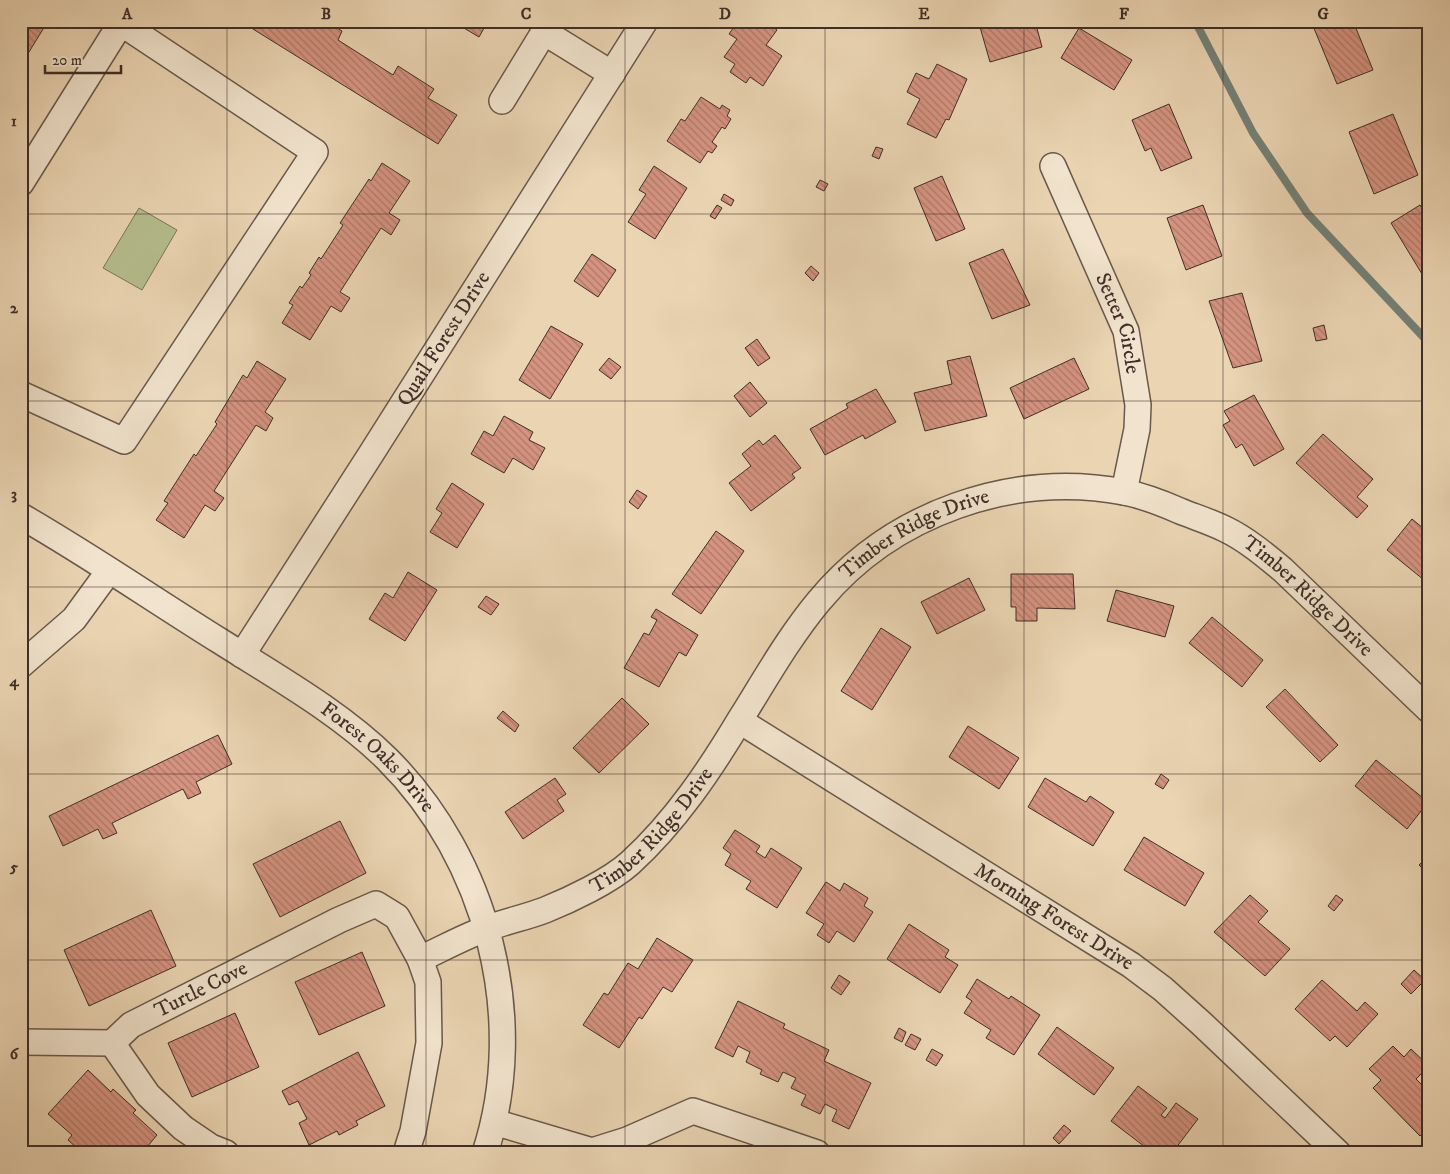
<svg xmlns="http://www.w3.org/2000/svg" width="1450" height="1174" font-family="'IM FELL DW Pica',serif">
<defs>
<pattern id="building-back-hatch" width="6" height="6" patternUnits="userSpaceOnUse" patternTransform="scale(1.25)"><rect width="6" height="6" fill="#d59380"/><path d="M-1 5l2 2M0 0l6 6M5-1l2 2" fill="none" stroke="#ae7869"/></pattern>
</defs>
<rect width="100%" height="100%" fill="#ead4b2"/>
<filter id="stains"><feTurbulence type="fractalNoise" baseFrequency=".004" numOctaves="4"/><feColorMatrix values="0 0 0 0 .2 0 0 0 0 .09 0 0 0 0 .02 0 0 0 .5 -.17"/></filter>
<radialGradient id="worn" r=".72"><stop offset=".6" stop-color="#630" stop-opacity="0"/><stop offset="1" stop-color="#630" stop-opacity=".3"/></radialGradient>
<!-- grass -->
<path fill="#b5bd8d" stroke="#7a765a" d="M139,208l38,22 -35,60 -39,-22z"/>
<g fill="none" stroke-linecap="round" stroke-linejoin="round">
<!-- stream -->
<path stroke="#748177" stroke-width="8" d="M1195,21l58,112 54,80 122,130"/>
</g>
<!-- building -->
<path fill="url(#building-back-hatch)" stroke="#3f2e27" d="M21,21h27l-27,44z
M258,21h69l15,10 -4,9 55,35 5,-9 36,23 -6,9 29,17 -19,29 -185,-115z
M452,21h36l-9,16z
M738,21h26l13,9 -11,15 16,11 -19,30 -13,-9 -4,6 -16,-11 5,-8 -11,-7 13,-18 -8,-5z
M998,21h37l7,26 -52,15 -10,-35z
M1311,21h42l20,49 -36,14z
M1079,28l53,32 -18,30 -53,-32z
M937,64l30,15 -18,41 -3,-1 -10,19 -29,-14 13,-25 -13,-7 9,-19 13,6z
M701,97l19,12 2,-4 8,5 -3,6 4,3 -6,10 -3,-2 -10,15 5,4 -5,7 -4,-2 -8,12 -33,-22 14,-22 4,2z
M1169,104l23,54 -31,13 -10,-23 -6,3 -13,-31z
M1393,114l25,61 -44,19 -25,-62z
M876,147l7,2 -4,10 -7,-3z
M382,163l28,18 -21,32 11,7 -9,15 -10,-7 -41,64 10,6 -9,14 -10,-6 -21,34 -28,-17 11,-18 -4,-2 11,-17 2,2 9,-13 -2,-2 10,-16 2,2 22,-34 -3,-2 29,-44 2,2z
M654,166l33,22 -32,51 -27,-17 18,-28 -7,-4z
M942,176l23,53 -29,12 -22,-53z
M820,180l8,4 -4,7 -8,-4z
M724,194l10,6 -3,6 -10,-6z
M717,205l5,3 -7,11 -5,-3z
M1203,205l19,51 -36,14 -19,-52z
M1420,205l9,14v51l-7,4 -31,-51z
M1003,249l27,56 -38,14 -23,-56z
M592,254l24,16 -18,27 -24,-16z
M811,266l8,7 -6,8 -8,-8z
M1242,293l20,68 -29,7 -24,-67z
M1324,325l3,14 -11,2 -3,-13z
M551,326l32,18 -33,55 -31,-19z
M757,339l13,19 -12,8 -13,-18z
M970,356l17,60 -62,15 -11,-38 38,-9 -5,-23z
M609,358l12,9 -10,12 -12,-9z
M1074,358l15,31 -65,30 -14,-31z
M257,361l29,18 -21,33 8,6 -7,13 -10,-6 -42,66 10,7 -9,13 -10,-6 -21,33 -28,-18 12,-17 -4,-2 30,-47 2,2 21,-32 -2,-2 28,-47 4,3z
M750,382l17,21 -17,14 -16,-21z
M876,389l20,33 -31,17 -2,-4 -38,20 -15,-26 38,-21 -2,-4z
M1254,395l30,54 -30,17 -12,-22 -6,4 -13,-23 7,-4 -6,-10z
M504,416l29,16 -4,8 16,8 -12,22 -20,-12 -9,15 -33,-19 13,-23 9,5z
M1323,434l50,45 -16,18 11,9 -11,12 -61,-55z
M775,435l26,33 -9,6 3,4 -44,33 -22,-28 22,-17 -9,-12 17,-14 4,5z
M452,483l32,21 -27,44 -27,-16 12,-19 -6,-4z
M637,490l10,6 -9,13 -9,-7z
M1412,519l17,14v51l-42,-34z
M716,531l28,20 -43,63 -29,-20z
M408,572l29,18 -32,51 -36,-22 16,-26 8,5z
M1011,574h62l2,35 -38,-1v13h-21v-14h-5z
M969,578l16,32 -48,24 -16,-32z
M1116,590l58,16 -9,31 -58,-16z
M486,596l13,8 -8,11 -13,-8z
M656,609l42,26 -12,21 -7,-4 -20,35 -35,-19 20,-35 5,2 8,-15 -6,-3z
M1212,617l51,43 -21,27 -53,-44z
M881,628l30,19 -39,63 -31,-19z
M1285,689l53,56 -18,17 -54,-55z
M622,698l27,26 -50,49 -26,-25z
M503,711l16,14 -4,7 -18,-14z
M968,726l51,32 -20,31 -50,-32z
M218,735l14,29 -36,18 5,11 -13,6 -5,-10 -71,34 5,10 -14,6 -5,-10 -35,17 -14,-30z
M1376,760l52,42 -21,27 -52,-43z
M1161,774l8,6 -6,9 -8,-5z
M555,778l11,16 -9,6 7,11 -41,28 -18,-27z
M1045,778l41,24 4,-6 24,16 -21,34 -65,-39z
M340,821l26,52 -86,44 -27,-53z
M735,830l25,16 -4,6 9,6 6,-10 31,20 -25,40 -31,-19 5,-8 -26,-16 6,-11 -8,-6z
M1144,837l60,36 -19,33 -61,-36z
M1429,855v20l-10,-10z
M826,882l14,9 4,-8 24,15 -4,8 9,6 -19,30 -17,-11 -8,12 -12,-8 7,-11 -18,-11z
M1250,895l18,16 -10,11 32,27 -25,27 -51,-44z
M1336,895l7,5 -9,11 -6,-5z
M151,910l25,56 -87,40 -25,-56z
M909,924l40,26 -4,7 13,8 -18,28 -53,-34z
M657,938l36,22 -21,32 -9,-5 -21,32 -3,-2 -20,31 -36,-23 21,-32 4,2 20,-32 10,6z
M362,952l23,54 -66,29 -24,-53z
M1414,970l11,10 -14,14 -10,-10z
M839,975l11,7 -9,13 -10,-7z
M977,979l32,20 2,-3 29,19 -26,40 -28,-17 5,-8 -27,-17 8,-12 -6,-4z
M1322,980l35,31 8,-9 13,12 -31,33 -12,-11 -5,5 -35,-32z
M738,1001l47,23 -2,4 46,22 -5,11 47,22 -22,46 -17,-8 5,-11 -12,-6 -5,10 -19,-9 5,-10 -15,-7 5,-10 -13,-6 -5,10 -18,-8 2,-4 -16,-8 4,-10 -12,-6 -5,11 -18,-9z
M235,1013l24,54 -67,30 -24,-54z
M1057,1027l57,41 -20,27 -56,-41z
M899,1028l7,4 -4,10 -8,-4z
M911,1034l10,5 -6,11 -10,-5z
M1393,1046l11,11 7,-8 18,17 -13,13 13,13v35l-9,9 -47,-48 8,-8 -12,-11z
M932,1049l11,6 -7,11 -10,-6z
M358,1052l27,54 -29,15 2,4 -19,10 -2,-4 -28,14 -10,-22 8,-4 -9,-18 -9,4 -7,-14z
M88,1070l23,22 2,-3 23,21 -3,3 24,22 -15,18h-59l-15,-13 4,-5 -24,-21z
M1138,1086l29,22 -6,7 4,3 11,-15 22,16 -26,34h-19l-42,-32z
M1064,1125l7,6 -12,13 -6,-6z
M1217,1146l8,7h-15z"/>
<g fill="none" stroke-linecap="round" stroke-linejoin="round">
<defs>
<g id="minor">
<path d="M502,101l42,-69 68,42"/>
<path id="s1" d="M1053,166l73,165 12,74 -1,24 -13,63"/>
<path d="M21,183l100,-160 194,129 -191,289 -103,-47"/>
<path id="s2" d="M21,516c68,39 133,84 199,125 55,35 121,72 167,118 100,99 142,259 98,394"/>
<path id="s3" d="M242,655l129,-201 274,-433"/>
<path d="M21,665l53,-46 35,-48"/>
<path id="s4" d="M740,721l391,244 32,24 39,35 136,129"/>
<path id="s5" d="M420,959c22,-10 45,-23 68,-31 19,-7 39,-11 57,-18 25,-10 65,-29 85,-47 45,-41 80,-93 111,-145 25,-40 48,-81 78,-117 73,-88 193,-130 305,-109 20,4 38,11 56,19 15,6 31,11 45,18 21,10 40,26 58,41l146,140"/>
<path d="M21,1042l91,1"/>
<path d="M494,1122l98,29 35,-11 66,-29 124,42"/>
<path id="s6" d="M226,1153l-15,-6 -28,-19 -35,-33 -36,-52 19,-18 208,-105 37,-16 21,13 23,42 8,23 1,61 -16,88 -7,22"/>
</g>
</defs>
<!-- minor casing -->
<use href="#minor" stroke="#6a584a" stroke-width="28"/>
<!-- minor -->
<use href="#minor" stroke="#f1e3cd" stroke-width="25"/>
</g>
<!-- grid -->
<path fill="none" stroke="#3f2e27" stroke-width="1" stroke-opacity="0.55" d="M227,21v1132M426,21v1132M625,21v1132M825,21v1132M1024,21v1132M1223,21v1132M21,214h1408M21,401h1408M21,587h1408M21,774h1408M21,960h1408"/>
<g text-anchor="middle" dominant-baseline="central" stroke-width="4" stroke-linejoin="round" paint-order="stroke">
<!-- street labels -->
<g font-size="21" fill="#3f2e27" stroke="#f1e3cd">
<text stroke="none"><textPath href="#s1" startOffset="171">Setter Circle</textPath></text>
<text stroke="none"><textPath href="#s3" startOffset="375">Quail Forest Drive</textPath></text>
<text stroke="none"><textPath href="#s5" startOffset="675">Timber Ridge Drive</textPath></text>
<text stroke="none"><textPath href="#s5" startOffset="1110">Timber Ridge Drive</textPath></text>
<text stroke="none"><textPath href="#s2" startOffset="432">Forest Oaks Drive</textPath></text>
<text stroke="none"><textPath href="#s5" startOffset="270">Timber Ridge Drive</textPath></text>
<text stroke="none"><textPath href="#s4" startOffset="370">Morning Forest Drive</textPath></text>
<text stroke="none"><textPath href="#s6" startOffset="266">Turtle Cove</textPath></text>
</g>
</g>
<!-- margin -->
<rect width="1450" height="1174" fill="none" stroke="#ead4b2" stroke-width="55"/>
<!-- scale -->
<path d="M45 65v8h76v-8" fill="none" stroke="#3f2e27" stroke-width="2.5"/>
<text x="52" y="65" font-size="15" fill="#3f2e27" stroke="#f1e3cd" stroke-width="4" paint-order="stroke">20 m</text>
<rect x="28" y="28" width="1394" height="1118" fill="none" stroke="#3f2e27" stroke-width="2"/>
<g font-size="16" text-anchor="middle" font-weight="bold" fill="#3f2e27">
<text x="127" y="19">A</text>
<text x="326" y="19">B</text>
<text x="526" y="19">C</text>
<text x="725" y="19">D</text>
<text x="924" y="19">E</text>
<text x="1124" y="19">F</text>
<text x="1323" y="19">G</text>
<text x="14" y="126">1</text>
<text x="14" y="313">2</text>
<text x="14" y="499">3</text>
<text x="14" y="686">4</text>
<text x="14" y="872">5</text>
<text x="14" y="1059">6</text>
</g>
<rect width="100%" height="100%" filter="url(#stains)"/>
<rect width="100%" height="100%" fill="url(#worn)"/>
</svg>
